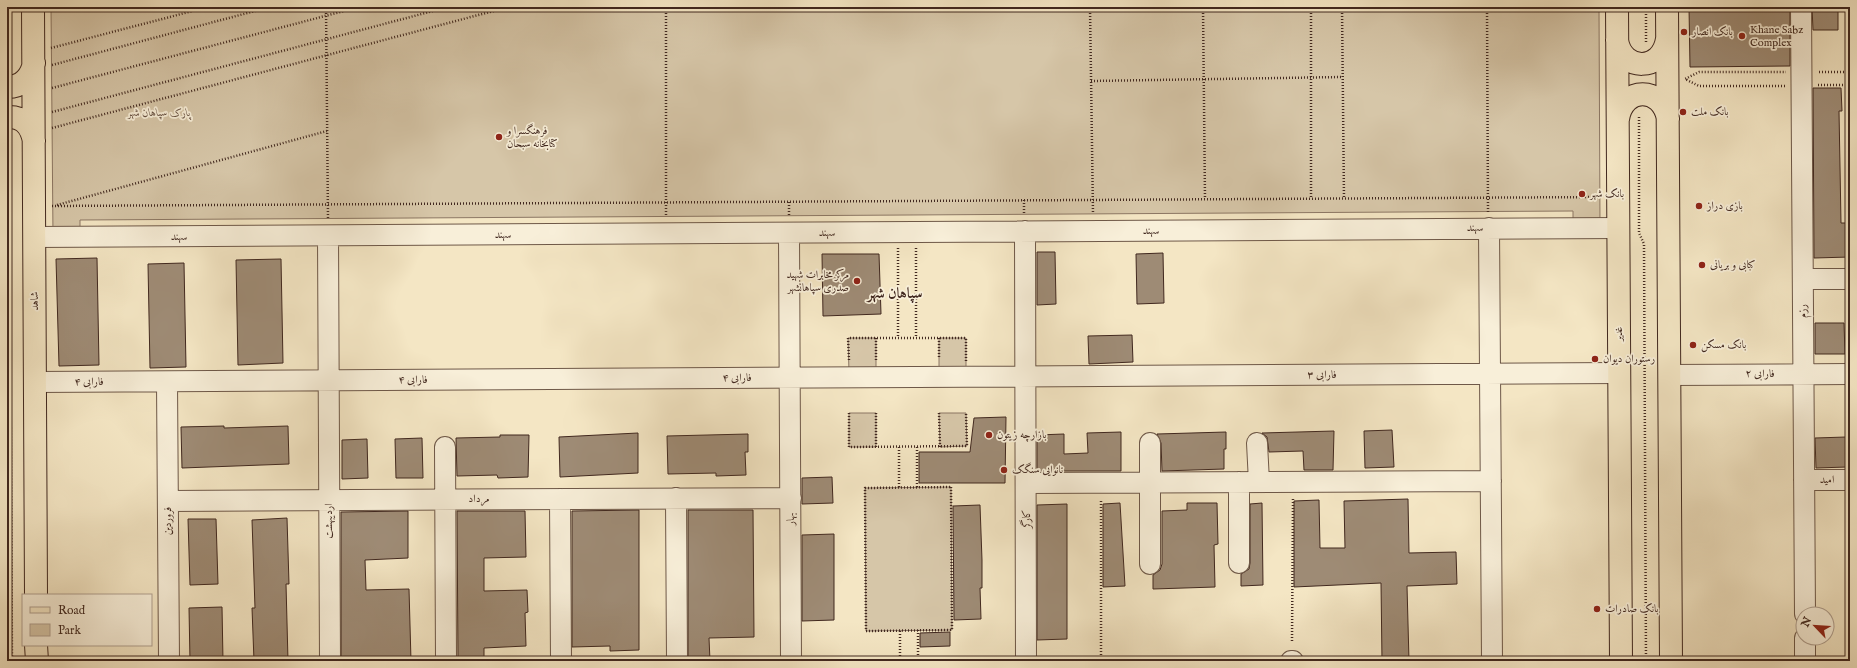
<svg xmlns="http://www.w3.org/2000/svg" width="1857" height="668" font-family="'IM FELL English',Amiri,serif">
<rect width="100%" height="100%" fill="#f4e6c4"/>
<filter id="stains"><feTurbulence type="fractalNoise" baseFrequency=".005" numOctaves="4"/><feColorMatrix values="0 0 0 0 .2 0 0 0 0 .09 0 0 0 0 .02 0 0 0 .5 -.17"/></filter>
<radialGradient id="worn" r=".72"><stop offset=".6" stop-color="#630" stop-opacity="0"/><stop offset="1" stop-color="#630" stop-opacity=".3"/></radialGradient>
<!-- green -->
<path fill="#d6c6a8" stroke="#8c7764" d="M51,7h1548l1,219h-27v-15l-1493,9v16h-27z
M848,338h28v34h-27z
M939,338h27v34h-27z
M849,413h27v34h-27z
M939,413h27l1,33 -27,1z
M951,487l1,143 -86,1 -1,-143z"/>
<!-- building -->
<path fill="#9e8b75" stroke="#41281f" d="M1689,7h101v59l-100,1z
M1812,7h26v23h-25z
M1813,88h28l1,23h-3l2,112h9v34l-36,1z
M1037,252h18l1,52 -19,1z
M1163,253l1,50 -27,1 -1,-50z
M822,254h57l2,60 -58,2z
M97,258l2,107 -40,1 -3,-107z
M281,259l2,104 -45,2 -2,-105z
M184,263l2,104 -36,1 -2,-104z
M1815,323h29l1,31h-30z
M1132,335l1,27 -44,2 -1,-28z
M1006,417l-1,66h-86v-31h51l4,-34z
M224,426v2l64,-2 1,38 -107,4 -1,-41z
M1392,430l2,37 -29,1 -1,-37z
M1334,431l-1,39h-29l-1,-19 -34,1 -2,-15 -5,-4z
M1121,432v39h-84v-36l27,-1v20l24,-1 -1,-20z
M1226,432v17h-2v20l-62,2 -1,-28 -4,-9z
M638,433v40l-78,4 -1,-40z
M748,434v18h-3l1,23 -30,1v-3l-48,1 -1,-38z
M500,435h29l-1,42 -30,1 -1,-3 -40,1 -1,-38 44,-1z
M1846,437l1,30 -31,1 -1,-30z
M422,438l1,40h-27l-1,-39z
M367,439l1,39 -26,1v-39z
M832,477l1,26 -31,1v-26z
M1408,499l1,54 47,-1 1,32 -50,2 2,75h-27l-1,-78 -87,4v-86l25,-1 1,48h25l-1,-47z
M1120,503l5,83 -22,1v-83z
M1187,503h30l1,41 -4,1 1,42 -62,2v-14l7,-5 2,-6v-53l25,-1z
M1262,503l1,82 -22,1v-12l8,-5 1,-6v-59z
M1067,504v135l-30,1v-135z
M980,505l2,55v28h-2l1,31 -27,1 -1,-114z
M639,510v140l-29,1v-5l-38,1v-136z
M688,510h65l1,127 -45,1 1,23h-22z
M408,511v47l-43,2 1,30 43,-1 2,72h-70v-149z
M457,511h68l1,46 -42,1v33l43,-1 1,22 -3,1 1,33 -42,2v13h-26z
M287,518l2,66h-3l2,77h-34l-2,-53h3l-3,-88z
M188,519h28l2,65 -28,1z
M834,534v86l-32,1v-86z
M222,607l1,54h-33l-1,-53z
M950,632v14l-30,1v-14z"/>
<g fill="none" stroke-linecap="round" stroke-linejoin="round">
<defs>
<path id="minor" d="M1801,7l4,607
M1489,228l3,433
M1025,231l1,430
M789,233l2,428
M328,236l2,425
M35,237l1584,-9
M1803,279h47
M1669,375l181,-1
M35,382l1585,-9
M167,382l2,279
M1150,443v121
M1257,443l2,39
M445,447l1,214
M1804,480h46
M1027,483l464,-2
M676,498l1,163
M560,499l1,162
M168,501l623,-3
M1239,563v-81
M1805,638v23
M1291,661h2"/>
<path id="major" d="M33,7l3,588
M1617,7l4,654
M1667,7l4,654
M1617,40c5,32 45,32 50,-1
M7,87c15,0 24,-10 27,-24
M7,117c16,-1 24,9 27,24
M1618,119c5,-33 44,-33 50,0
M36,645l1,16"/>
</defs>
<!-- minor casing -->
<use href="#minor" stroke="#6e5848" stroke-width="22"/>
<!-- major casing -->
<use href="#major" stroke="#41281f" stroke-width="24"/>
<!-- path -->
<path stroke="#41281f" stroke-width="2.5" stroke-dasharray="1 2" stroke-linecap="butt" d="M326,7l2,212
M666,7v209
M1090,7l3,207
M1203,7l2,192
M1311,7v191
M1342,7l2,192
M1487,7l1,205
M1646,42v-35
M51,48l157,-41
M52,65l218,-58
M1819,72h31
M1091,81l251,-4
M1818,85h32
M1785,86h-86l-14,-7 14,-7h87
M52,88l307,-81
M52,112l396,-105
M1639,117v116l5,11 2,417
M52,128l449,-119v-2
M1024,200v15
M789,202v14
M57,205l270,-74
M52,206l1548,-9
M898,248v90
M916,248v90
M7,260l3,7 2,394
M876,338v22
M939,338v21
M849,360l-1,-22h118v23
M849,413v34l118,-1 -1,-33
M876,413v34
M939,413l1,34
M899,447v41
M917,447v41
M951,487l1,143 -86,1 -1,-143z
M918,630v31
M900,631v30
M1292,641l1,-143
M1101,661v-161"/>
<!-- minor -->
<use href="#minor" stroke="#f8efd9" stroke-width="20"/>
<!-- major -->
<use href="#major" stroke="#f4e6c4" stroke-width="22"/>
</g>
<!-- markers -->
<g fill="#8f2418" stroke="#f8efd9" stroke-width="1.5">
<circle cx="1684" cy="32" r="4"/>
<circle cx="1742" cy="36" r="4"/>
<circle cx="1683" cy="112" r="4"/>
<circle cx="499" cy="137" r="4"/>
<circle cx="1582" cy="194" r="4"/>
<circle cx="1699" cy="206" r="4"/>
<circle cx="1702" cy="265" r="4"/>
<circle cx="857" cy="281" r="4"/>
<circle cx="1693" cy="345" r="4"/>
<circle cx="1595" cy="359" r="4"/>
<circle cx="989" cy="435" r="4"/>
<circle cx="1004" cy="470" r="4"/>
<circle cx="1597" cy="609" r="4"/>
</g>
<g text-anchor="middle" dominant-baseline="central" stroke-width="3.5" stroke-linejoin="round" paint-order="stroke">
<!-- poi labels -->
<g font-size="11" fill="#41281f" stroke="#f8efd9" text-anchor="start">
<text x="1750" y="30">Khane Sabz<tspan x="1750" dy="13">Complex</tspan></text>
<text x="1692" y="32">بانک انصار</text>
<text x="1691" y="112">بانک ملت</text>
<text x="507" y="131">فرهنگسرا و<tspan x="507" dy="13">کتابخانه سبحان</tspan></text>
<text x="1590" y="194">بانک شهر</text>
<text x="1707" y="206">بازی دراز</text>
<text x="1710" y="265">کبابی و بریانی</text>
<text x="849" y="275" text-anchor="end">مرکز مخابرات شهید<tspan x="849" dy="13">صدری سپاهانشهر</tspan></text>
<text x="1701" y="345">بانک مسکن</text>
<text x="1603" y="359">رستوران دیوان</text>
<text x="997" y="435">بازارچه زیتون</text>
<text x="1012" y="470">نانوایی سنگک</text>
<text x="1605" y="609">بانک صادرات</text>
</g>
<!-- park labels -->
<g font-size="11" font-style="italic" fill="#665041" stroke="#f8efd9">
<text x="159" y="113">پارک سپاهان شهر</text>
</g>
<!-- street labels -->
<g font-size="11" fill="#41281f" stroke="#f8efd9">
<text x="1475" y="228">سهند</text>
<text x="1151" y="231">سهند</text>
<text x="827" y="233">سهند</text>
<text x="503" y="235">سهند</text>
<text x="179" y="237">سهند</text>
<text transform="translate(35 301) rotate(-90)">شاهد</text>
<text transform="translate(1803 311) rotate(-90)">رزم</text>
<text transform="translate(1619 334) rotate(-90)">غدیر</text>
<text x="1760" y="374">فارابی ۲</text>
<text x="1322" y="375">فارابی ۳</text>
<text x="737" y="378">فارابی ۴</text>
<text x="413" y="380">فارابی ۴</text>
<text x="89" y="382">فارابی ۴</text>
<text x="1827" y="480">امید</text>
<text x="479" y="499">مرداد</text>
<text transform="translate(791 519) rotate(-90)">بهار</text>
<text transform="translate(1027 519) rotate(-90)">کارگر</text>
<text transform="translate(168 521) rotate(-90)">فروردین</text>
<text transform="translate(329 521) rotate(-90)">اردیبهشت</text>
</g>
<!-- district labels -->
<g font-size="15" font-weight="bold" fill="#41281f" stroke="#f8efd9">
<text x="895" y="293">سپاهان شهر</text>
</g>
</g>
<!-- margin -->
<rect width="1857" height="668" fill="none" stroke="#f4e6c4" stroke-width="24"/>
<rect x="8" y="8" width="1841" height="652" fill="none" stroke="#41281f" stroke-width="2"/>
<rect x="12" y="12" width="1833" height="644" fill="none" stroke="#41281f"/>
<!-- legend -->
<rect x="22" y="594" width="130" height="52" fill="#f8efd9" stroke="#af9f8f"/>
<rect x="30" y="607" width="20" height="6" fill="#f4e6c4" stroke="#af9f8f"/>
<text x="58" y="614" font-size="12" fill="#41281f">Road</text>
<rect x="30" y="624" width="20" height="12" fill="#d6c6a8" stroke="#af9f8f"/>
<text x="58" y="634" font-size="12" fill="#41281f">Park</text>
<!-- north arrow -->
<g transform="translate(1815 626) rotate(295)"><circle r="19" fill="#f8efd9" stroke="#af9f8f"/>
<path d="M0-3L7 15L0 10L-7 15Z" fill="#8f2418"/>
<text y="-6" font-size="11" font-weight="bold" text-anchor="middle" fill="#41281f">N</text>
</g>
<rect width="100%" height="100%" filter="url(#stains)"/>
<rect width="100%" height="100%" fill="url(#worn)"/>
</svg>
